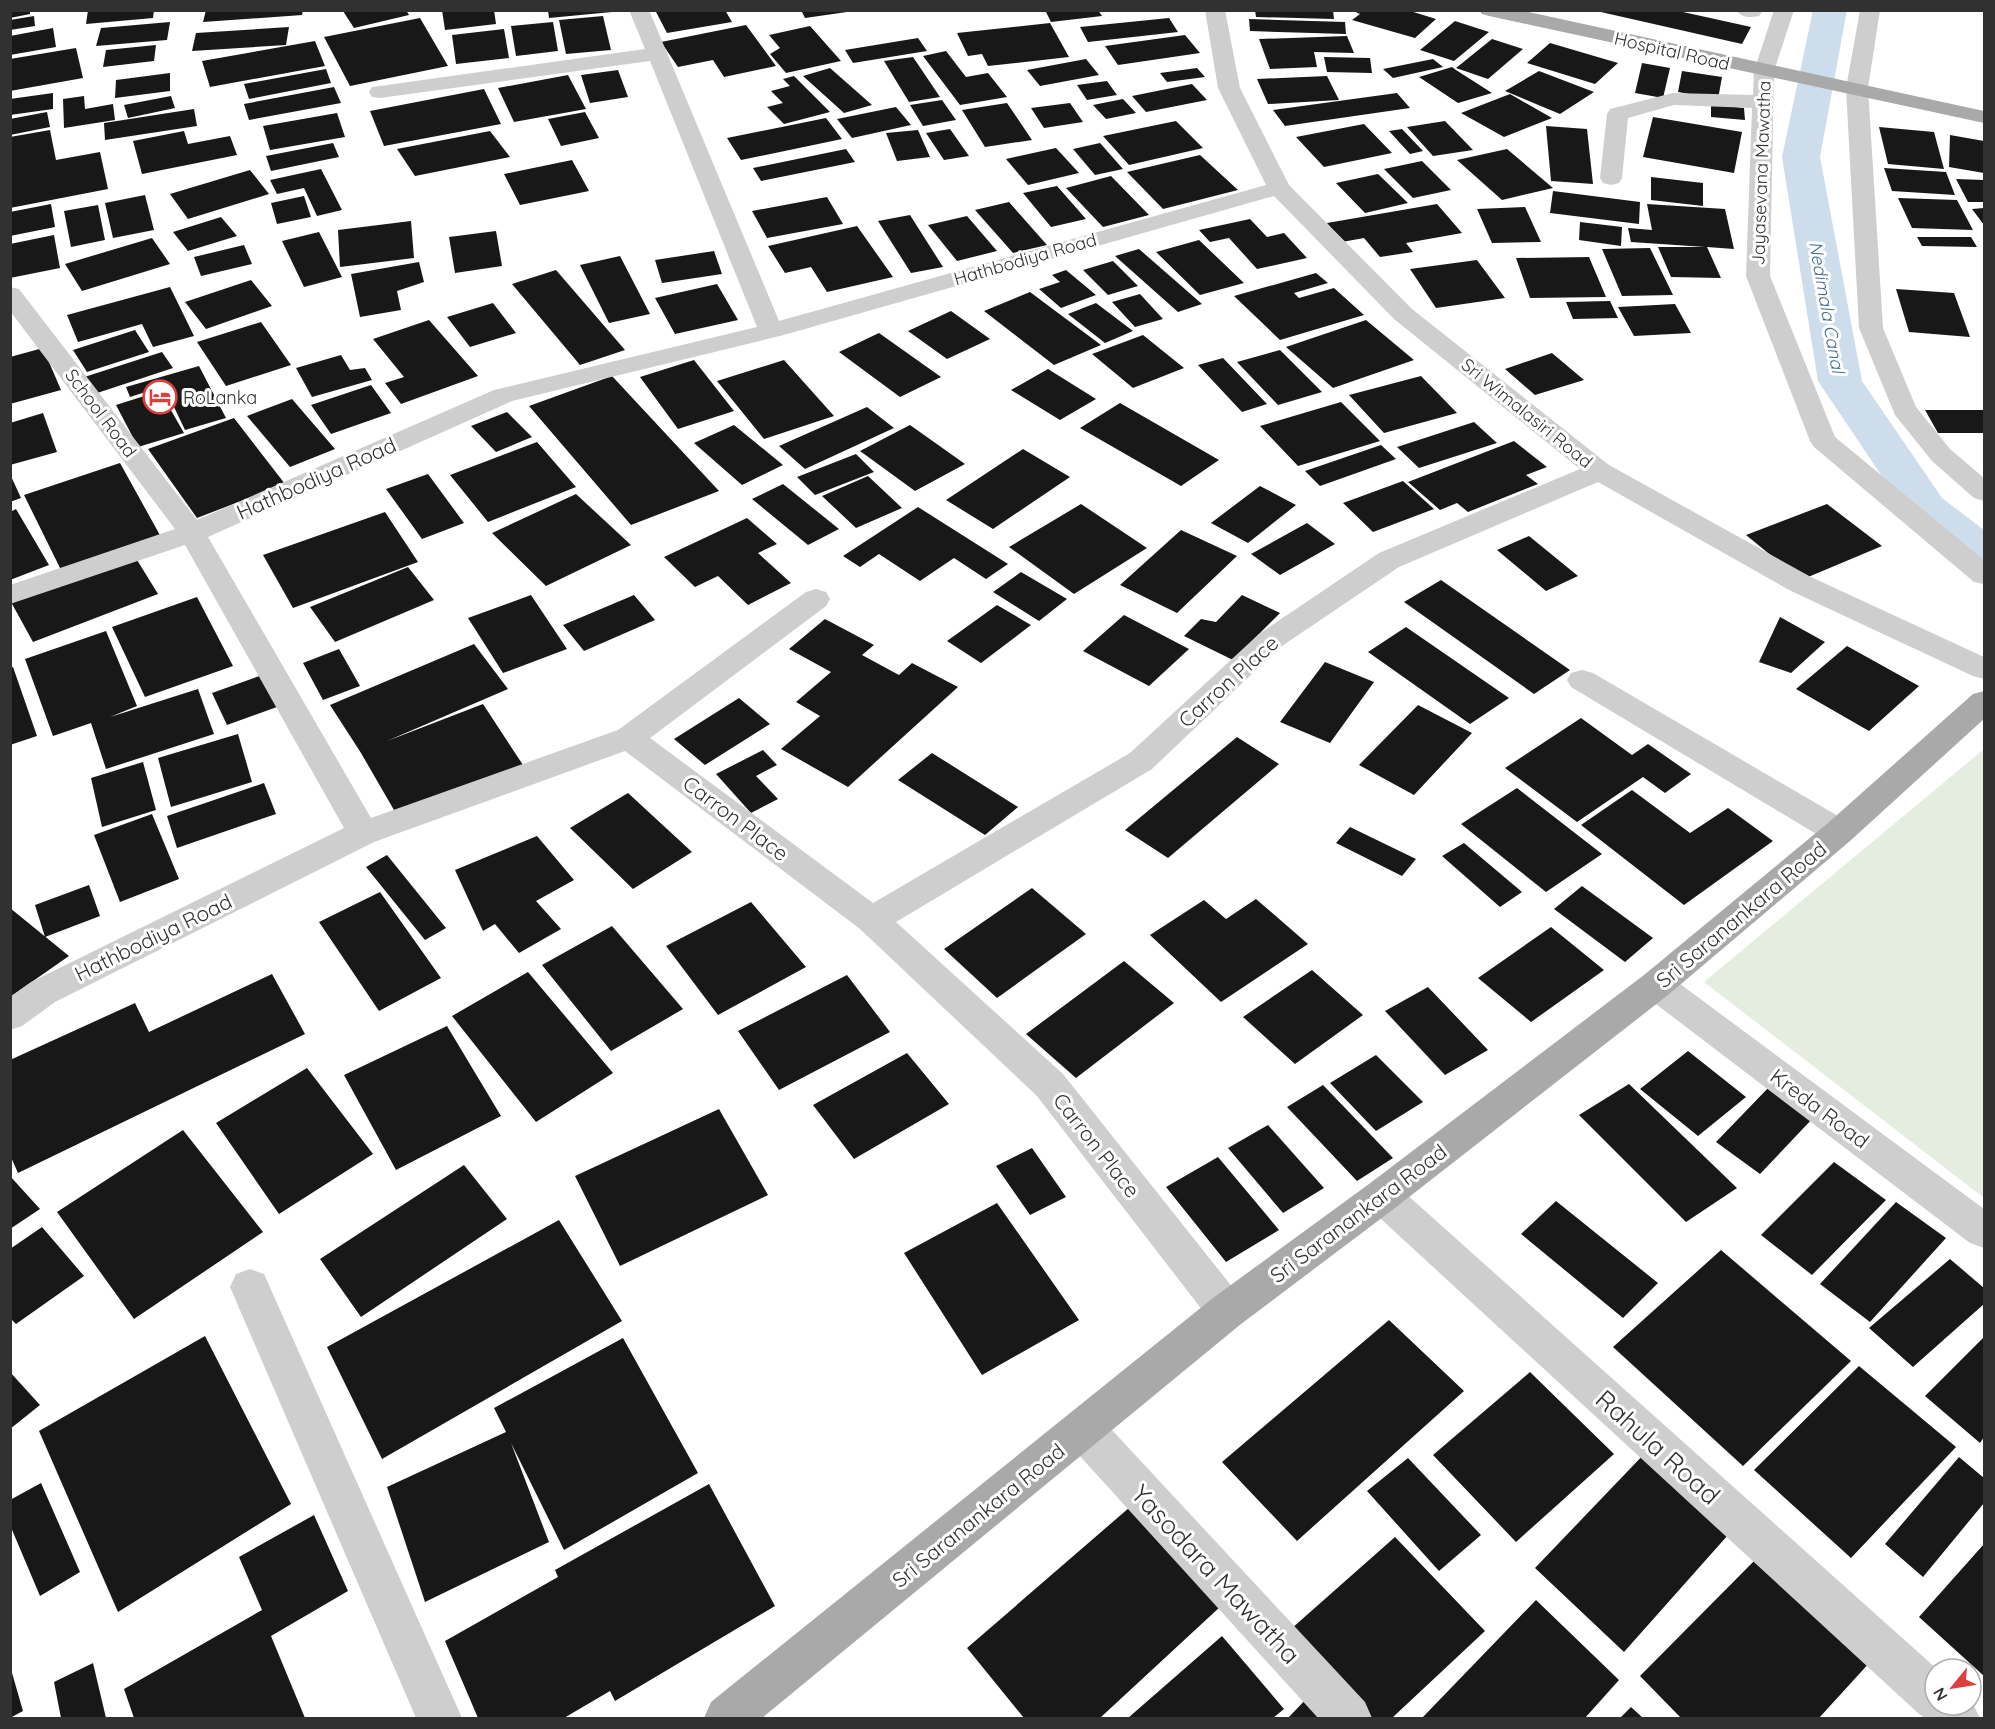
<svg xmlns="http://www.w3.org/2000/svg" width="1995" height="1729" font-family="Quicksand,sans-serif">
<rect width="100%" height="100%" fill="#fff"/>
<!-- green -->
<path fill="#e5ede0" d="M1984,749v449l-280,-216z"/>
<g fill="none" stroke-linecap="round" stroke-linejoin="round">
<!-- canal -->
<path fill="#cdddeb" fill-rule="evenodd" d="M1813,10h34l-27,147 42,224 80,117 42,32v38l-17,-4 -57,-46 -92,-137 -36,-224z"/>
</g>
<!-- building -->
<path fill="#181818" d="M10,10h20v4l-20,4z
M88,10h66l-1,8 -67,6z
M206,10h97l-1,5 -99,7z
M406,10l3,5 -55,13 -11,-17z
M442,10h52l2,14 -51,6z
M548,10h64v2l-63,6z
M655,10h70l7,12 -65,11z
M801,10h46v2l-42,6z
M1045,10h53l4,6 -51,6z
M1255,10h78l1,9 -78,-2z
M1351,10h56l29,9 -21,19 -63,-18 8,-6z
M1592,10h82l77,17 -9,17z
M34,16l1,10 -25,4v-10z
M603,16l8,34 -45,4 -7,-34z
M420,18l28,48 -98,20 -26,-49z
M1169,18l9,14 -90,10 -8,-15z
M1249,19l96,3 1,12 -96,-3z
M1455,21l34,11 -35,29 -34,-11z
M170,22l-3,18 -71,6 5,-18z
M553,22l5,29 -42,5 -5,-30z
M1050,23l19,34 -81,9 -6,-12 -14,2 -11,-23z
M746,25l30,41 -52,11 -11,-17 -35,7 -17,-25z
M810,26l31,35 -55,12 -16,-19 10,-6 -11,-13z
M289,27l-3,18 -94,6 4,-18z
M53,28l3,19 -46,8v-19z
M504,29l5,29 -53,6 -4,-29z
M1185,35l15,18 -82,12 -13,-19z
M1347,36l7,17 -40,-1 3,15 -47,2 -11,-30z
M918,38l9,13 -74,12 -8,-13z
M1492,39l31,10 -35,30 -32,-11z
M315,41l10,25 -115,21 -8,-26z
M1550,43l68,20 -23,21 -68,-21z
M156,45l-2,16 -51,6 3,-17z
M76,48l7,30 -73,13v-32z
M946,51l20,26 22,-4 19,24 -47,8 -37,-49z
M913,57l27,40 -31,5 -25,-41z
M1324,57l46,1 2,15 -45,-1z
M1086,59l13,16 -59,11 -13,-16z
M1433,59l10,8 -50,11 -10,-9z
M1642,63l28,5 -7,30 -28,-5z
M1452,67l4,3 36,23 -34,10 -39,-26z
M830,68l42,37 -28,8 -41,-37z
M1197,68l8,9 -38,5 -7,-9z
M326,69l5,14 -82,16 -5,-15z
M618,70l10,27 -38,6 -9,-28z
M1539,71l55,21 -34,22 -55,-23z
M1682,71l40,6 -4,22 -40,-7z
M170,73v18l-55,7 1,-18z
M568,75l18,34 -72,13 -16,-34z
M794,76l36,36 -46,12 -17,-17 16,-4 -12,-12 19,-5 -7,-7z
M1327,76l12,24 -71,4 -11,-25z
M1107,81l10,14 -30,5 -10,-15z
M1192,84l15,16 -61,12 -14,-16z
M334,87l7,16 -92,17 -5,-16z
M484,89l17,35 -117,22 -14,-35z
M53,93v16l-43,6v-16z
M1397,93l13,15 -125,18 -12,-16z
M1510,94l42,24 -48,19 -43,-24z
M84,96l1,13 28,-5 2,16 -51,8 -1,-29z
M171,96l4,12 -47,10 -4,-13z
M1123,99l13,14 -30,6 -13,-14z
M942,100l14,20 -33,6 -13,-21z
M1007,103l25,37 -47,7 -23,-37z
M1070,103l13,19 -39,6 -13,-20z
M1711,104l33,4 1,12 -34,-3z
M896,107l15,18 -59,13 -15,-19z
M194,109l3,17 -92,14 -1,-17z
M47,112l3,15 -40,8v-16z
M585,112l14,26 -38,8 -13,-27z
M337,113l8,24 -75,13 -7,-24z
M1653,117l89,15 -8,41 -91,-16z
M826,118l16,21 -101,21 -14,-22z
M1176,121l27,27 -74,17 -26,-29z
M1445,121l28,29 -40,6 -26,-29z
M1364,124l28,29 -68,14 -28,-30z
M1546,126l41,3 6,55 -42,-3z
M1879,127l55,5 10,37 -56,-5z
M950,129l19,27 -25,4 -18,-27z
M1402,129l21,22 -13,3 -21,-23z
M50,130l6,30 44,-8 8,37 -98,19v-71z
M918,130l12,27 -33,4 -11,-28z
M184,131l4,13 42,-8 7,19 -95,19 -9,-33z
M490,131l20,26 -95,19 -18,-27z
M1950,135l34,6v32l-35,-6z
M333,143l6,14 -68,14 -5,-15z
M1100,143l23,26 -28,6 -22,-26z
M1056,148l23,25 -51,12 -22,-26z
M846,149l9,13 -94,19 -8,-13z
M1507,149l46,39 -51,12 -45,-40z
M1200,155l38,35 -75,19 -36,-37z
M572,160l17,31 -69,14 -16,-31z
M1422,161l29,29 -38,8 -29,-29z
M1884,168l62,4 9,23 -63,-4z
M321,169l21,41 -25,6 -13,-28 -27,6 -7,-14z
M250,170l19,24 -81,25 -18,-25z
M1378,174l30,29 -43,10 -29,-30z
M1111,176l38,39 -46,12 -37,-39z
M1651,177l52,6v23l-52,-6z
M1956,179l28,1v22h-16z
M1057,186l29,33 -35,8 -28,-34z
M1553,191l87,11 -1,22 -89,-11z
M145,195l9,35 -41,8 -8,-35z
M304,196l7,21 -34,7 -6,-21z
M827,197l16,27 -76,14 -15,-27z
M1898,198l59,2 16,30 -61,-2z
M1009,202l38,43 -34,8 -38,-43z
M51,204l4,23 -45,9v-24z
M1437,204l25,29 -56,10 7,9 -33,5 -16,-19 -22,4 -15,-19z
M1647,204l78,5 9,40 -27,-2 14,31 -50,-1 -13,-30h47l-74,-5 -3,-14 24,2z
M98,205l7,35 -34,7 -7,-36z
M1525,207l16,35 -49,1 -15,-34z
M1984,208v17l-12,-16z
M910,215l33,52 -32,6 -33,-52z
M967,216l30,35 -40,10 -29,-36z
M221,217l16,19 -49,15 -15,-19z
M1250,219l17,18 17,-4 23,25 -50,11 -28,-31 -19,4 -11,-12z
M411,221l3,37 -74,9 -2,-37z
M1580,222l42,5 -1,19 -42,-6z
M857,226l36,51 -66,15 -16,-25 -26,6 -17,-27z
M496,231l6,35 -47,7 -6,-36z
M319,232l23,45 -38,10 -22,-46z
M54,235l6,33 -50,10v-34z
M1917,237h54l6,10 -55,-1z
M152,238l18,26 -88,27 -17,-27z
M1199,240l45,43 -44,12 -44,-43z
M244,245l8,19 -51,12 -7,-19z
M1650,248l23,47 -51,1 -20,-47z
M1139,249l63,55 -24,8 -63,-56z
M714,251l8,23 -60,9 -7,-23z
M620,256l30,58 -41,9 -29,-58z
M1589,257l17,40 -76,1 -14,-40z
M1477,260l28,38 -69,10 -26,-39z
M1113,261l25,25 -30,9 -25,-25z
M419,262l5,20 -27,9 4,19 -41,7 -9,-43z
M556,270l69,80 -45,15 -68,-81z
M1066,270l30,25 -35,13 -22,-19 21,-7 -8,-7z
M1316,273l12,10 -34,10 5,5 35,-10 30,27 -84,25 -46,-44z
M251,280l21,26 -66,23 -21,-27z
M717,284l21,36 -63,14 -20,-36z
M170,287l24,49 -41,11 -11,-23 -64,18 -11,-27z
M1896,289l58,4 16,44 -61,-5z
M1030,292l71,53 -47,20 -70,-54z
M1140,294l23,25 -28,8 -23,-25z
M1610,301l8,17 -45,1 -7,-17z
M493,303l23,30 -46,14 -23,-30z
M1096,303l37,28 -28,12 -37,-29z
M1675,304l16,29 -57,3 -16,-29z
M951,311l39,28 -43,20 -39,-28z
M429,320l49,56 -77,28 -16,-21 19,-6 -31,-38z
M1366,320l48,40 -81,28 -47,-41z
M261,322l30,43 -65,21 -29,-44z
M135,330l14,22 -62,20 -14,-22z
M879,333l62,44 -41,20 -61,-45z
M1143,335l41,33 -51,20 -41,-34z
M43,348l18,42 -51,14v-47z
M1280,350l42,42 -44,13 -41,-43z
M162,352l11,16 -91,30 -10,-17z
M1552,353l32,27 -49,15 -30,-26z
M341,355l9,15 15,-2 7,12 -60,17 -16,-29z
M1223,358l44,46 -25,8 -44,-47z
M694,360l40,51 -56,18 -38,-52z
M784,360l50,56 -70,23 -47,-58z
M199,366l27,52 -41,12 -21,-44 -34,11 -4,-10z
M1048,369l48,30 -36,21 -49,-30z
M612,376l107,115 -88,34 -102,-119z
M1421,376l36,37 -73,20 -35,-38z
M371,385l20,28 -60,21 -20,-29z
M160,391l24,42 -46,14 -22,-42z
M292,399l43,50 -45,18 -43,-51z
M1341,402l39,39 -82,25 -38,-40z
M1120,403l99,57 -38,26 -101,-58z
M867,407l27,21 -89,41 -26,-23z
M1925,410h59v23h-46z
M507,412l25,25 -36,15 -25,-26z
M43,413l14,39 -47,13v-42z
M234,418l51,66 -88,34 -49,-69z
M1474,422l23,21 -78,25 -22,-21z
M734,425l49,40 -41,20 -48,-42z
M910,425l55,39 -50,27 -55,-40z
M1514,441l33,26 -21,8 12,9 -70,28 -11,-9 -17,7 -32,-28z
M537,442l39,45 -88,35 -38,-47z
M1381,445l15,14 -76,27 -15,-15z
M1023,449l47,28 -77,52 -47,-29z
M856,454l18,18 -59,23 -18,-18z
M120,463l41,74 -99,35 -38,-77z
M10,474l11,24 -11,4z
M428,474l36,49 -42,16 -36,-50z
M868,476l34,32 -46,20 -34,-32z
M1403,481l31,28 -61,23 -30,-29z
M783,484l56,45 -31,16 -56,-46z
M1260,486l36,19 -48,38 -37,-20z
M576,494l55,51 -85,41 -54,-53z
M1081,504l66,44 -73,46 -65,-47z
M1827,504l55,42 -81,34 -55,-45z
M918,507l90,57 -22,15 -32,-21 -34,23 -41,-27 -19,13 -17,-11z
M16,509l33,56 -39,15v-68z
M385,512l33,50 -125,46 -30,-53z
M747,518l30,26 -19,9 33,30 -43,22 -30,-29 -23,11 -31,-30z
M1307,523l28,21 -55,31 -29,-21z
M1181,530l56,26 -60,57 -57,-28z
M1529,536l49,40 -32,15 -49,-41z
M134,555l24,39 -125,48 -22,-40z
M408,567l26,33 -99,42 -25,-35z
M1021,572l46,27 -28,22 -46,-29z
M1441,580l129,90 -36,24 -130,-92z
M531,595l36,54 -64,24 -35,-55z
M634,595l21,25 -71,31 -21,-26z
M1242,595l38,18 -47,47 -49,-24 17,-17 15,3z
M197,597l36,69 -88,31 -33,-70z
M997,605l34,20 -50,38 -34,-22z
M1124,615l65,34 -40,37 -66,-35z
M1780,617l45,25 -34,31 -32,-11z
M825,619l49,26 -12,10 37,20 13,-12 46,24 -110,100 -67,-38 39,-33 -24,-14 35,-30 -42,-23z
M1406,627l103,71 -39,26 -102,-72z
M106,631l31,75 -27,11 88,-28 16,45 -108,35 -15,-46 -38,13 -28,-77z
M474,644l34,45 -121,52 96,-37 40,61 -125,52 -37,-64 -31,-48z
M1847,646l72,40 -50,45 -73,-42z
M339,649l21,37 -37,14 -20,-37z
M1325,662l49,20 -44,61 -50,-21z
M13,667l24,69 -27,9v-77z
M262,675l15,32 -50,18 -15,-32z
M739,698l31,26 -65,41 -31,-26z
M1418,705l54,28 -58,62 -55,-30z
M1581,718l51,37 16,-11 43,30 -26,19 -22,-16 -66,45 -72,-54z
M238,734l14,48 -81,25 -13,-49z
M1237,737l42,27 -111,94 -43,-28z
M763,750l14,15 -21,11 22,23 -27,14 -35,-39z
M932,753l86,54 -33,28 -87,-55z
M143,762l13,48 -54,17 -11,-49z
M264,783l12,31 -99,34 -10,-32z
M1517,788l85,66 -56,38 -85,-68z
M1632,790l58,43 38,-25 45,33 -89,64 -103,-80z
M628,793l64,59 -59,37 -63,-61z
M152,814l27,65 -59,23 -26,-67z
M1350,827l66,32 -14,17 -66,-33z
M537,836l37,44 -38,21 25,28 -42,24 -24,-29 -12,7 -28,-61z
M1464,843l58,49 -22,15 -58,-51z
M387,855l59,73 -21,12 -59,-73z
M89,885l11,31 -55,21 -10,-32z
M1582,886l71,52 -28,24 -71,-53z
M1032,888l54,46 -89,64 -53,-49z
M380,892l61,86 -62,33 -60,-89z
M1256,899l52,45 -87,58 -71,-67 54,-35 22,19z
M751,902l55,65 -88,48 -52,-69z
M10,908l59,48 -59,41z
M612,926l71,83 -72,42 -69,-86z
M1551,927l53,43 -73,52 -53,-44z
M1124,961l50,42 -98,75 -50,-44z
M1312,970l51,45 -68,49 -52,-47z
M528,972l85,101 -77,49 -84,-106z
M272,974l33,60 -287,139 -8,-18v-95l125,-57 14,29z
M847,975l43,57 -111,58 -41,-59z
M1428,987l60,63 -43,25 -60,-64z
M447,1026l54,90 -105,54 -52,-95z
M1688,1051l58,46 -48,39 -58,-47z
M907,1053l42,51 -95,55 -41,-54z
M1376,1055l47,47 -47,29 -46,-48z
M307,1068l66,86 -94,60 -63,-91z
M1629,1084l108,104 -51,34 -107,-107z
M1323,1085l70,73 -36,23 -70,-74z
M1770,1086l44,31 -54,57 -44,-32z
M719,1109l49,86 -148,71 -45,-90z
M1268,1125l56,63 -41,25 -55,-65z
M183,1130l80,102 -129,87 -77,-107z
M1032,1148l34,49 -36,18 -34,-49z
M1218,1157l61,73 -53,32 -60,-75z
M1834,1162l52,38 -74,75 -51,-40z
M464,1165l43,54 -146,98 -41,-58z
M10,1176l30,33 -30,20z
M1556,1201l102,82 -35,35 -102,-84z
M1896,1202l50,36 -76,84 -50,-38z
M997,1203l82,117 -97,55 -78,-122z
M559,1220l63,101 -240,138 -55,-112z
M42,1227l42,49 -68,48 -6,-6v-69z
M1721,1250l130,111 -108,105 -130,-119z
M1950,1259l34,29v16l-71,63 -44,-39z
M1389,1320l75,71 -167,150 -75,-79z
M205,1336l86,168 -173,108 -79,-181z
M1984,1337v100l-4,6 -55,-47z
M623,1338l75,135 -134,77 -53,-107 38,99 -124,60 -38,-115 119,-55 -12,-24z
M1859,1366l97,81 -105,111 -97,-88z
M10,1372l30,33 -30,24z
M1530,1372l84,82 -98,88 -83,-87z
M1648,1450l88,76 -112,126 -89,-84z
M1959,1457l25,21v25l-61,74 -38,-33z
M1408,1458l73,77 -42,36 -72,-80z
M41,1483l39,89 -40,24 -30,-71v-25z
M709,1484l66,122 -160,95 -5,-10 -46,27h-86l-33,-77 113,-64 -3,-7z
M1130,1507l91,99 -121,112h-76l-57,-70z
M314,1515l34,76 -77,45 34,82h-171l-10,-29 138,-79 -23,-53z
M1395,1537l90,94 -93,87h-23l-78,-89z
M1984,1544v132l-65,-59z
M1758,1557l113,104 -52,57h-138l-41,-42z
M1536,1600l83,80 -34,38h-163z
M1222,1636l62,73 -11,9h-145z
M93,1663l13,55h-45l-7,-36z
M10,1666l13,45 -13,7z
M1308,1697l21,21h-41z
M1631,1707l12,11h-23z"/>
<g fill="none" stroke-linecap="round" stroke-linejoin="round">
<!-- minor -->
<path fill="#cecece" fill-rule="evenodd" d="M629,10h20l130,311 487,-136 -48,-97 -13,-78h20l15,78 49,97 123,124 197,156 202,112 173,80v22l-11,-3 -182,-85 -193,-109 -199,85 -120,81 -127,121 -256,153 167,152 178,224 6,13 -6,13 -14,5 -14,-5 -176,-228 -177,-167 -235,-178 -251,91 -319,160 -33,24 -12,4v-33l21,-15 313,-154 -159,-283 -175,59v-19l165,-56 -165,-218v-24l9,2 178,231 297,-130 263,-63 -107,-266 -270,37 -8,-1 -3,-5 3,-5 8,-1 265,-37zM1274,196l120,123 186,150 -201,84 -120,81 -129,119 -257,150 -223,-165 176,-132 4,-7 -4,-7 -10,-3 -10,3 -188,138 -247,88 -163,-281 304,-136 268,-65z
M1736,10h25l1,2 -3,4c-8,2 -18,2 -23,-6z
M1774,10h20l-20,61 -4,205 65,161 149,123v24l-10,-2 -160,-135 -4,-6 -64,-165 6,-168 -78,-3 -46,13 -6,60 -3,5 -8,2 -8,-2 -3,-5 7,-64 3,-5 63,-16 80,2 1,-24z
M1860,10h20l-12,78 15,240 33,79 34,42 34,29v23l-10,-3 -42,-37 -37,-46 -36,-87 -13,-240z
M1582,670l11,3 257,150 5,9 -5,9 -11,3 -11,-3 -257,-154 -4,-7 4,-7z
M1656,971l12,4 316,234v39l-14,-5 -326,-248 -5,-10 5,-10z
M1382,1179l13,5 542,485 -2,36h36v-5l9,18h-55l-6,-4 -550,-506 -6,-12 6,-12z
M250,1269l14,5 198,444h-46l-186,-431 6,-13z
M1083,1409l15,6 267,287 7,16h-54l-250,-275 -6,-14 6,-14z"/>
<!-- major -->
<path fill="#a9a9a9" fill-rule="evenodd" d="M1479,10h40l465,101v12l-495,-107 -7,-2z
M1984,691v28l-134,122 -182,154 -273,213 -154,116 -479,394h-58l7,-16 502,-404 156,-114 275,-209 184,-152 145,-129z"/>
</g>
<!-- icons -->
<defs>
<symbol id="hotel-ring" viewBox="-11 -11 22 22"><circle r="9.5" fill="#fff" stroke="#dd3f3d" stroke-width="1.5"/><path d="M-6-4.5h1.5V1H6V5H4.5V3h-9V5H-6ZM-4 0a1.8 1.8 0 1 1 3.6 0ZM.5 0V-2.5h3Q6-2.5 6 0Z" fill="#dd3f3d"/></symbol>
</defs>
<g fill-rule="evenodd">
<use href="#hotel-ring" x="141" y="378" width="38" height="38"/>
</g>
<g text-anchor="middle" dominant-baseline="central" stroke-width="6" stroke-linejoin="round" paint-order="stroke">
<!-- far-street labels -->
<g font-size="18" fill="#313131" stroke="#fff">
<text transform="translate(1672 51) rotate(13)">Hospital Road</text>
<text transform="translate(1761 173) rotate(-88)">Jayasevana Mawatha</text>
<text transform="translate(1025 259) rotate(-16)">Hathbodiya Road</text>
<text transform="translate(101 413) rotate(53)">School Road</text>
<text transform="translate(1527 413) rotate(39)">Sri Wimalasiri Road</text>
</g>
<!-- far-water labels -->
<g font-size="18" font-style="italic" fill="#426b8f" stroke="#fff">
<text transform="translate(1827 307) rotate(80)">Nedimala Canal</text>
</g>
<!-- far-poi labels -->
<g font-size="18" fill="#313131" stroke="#fff" text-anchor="start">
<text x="183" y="397">RoLanka</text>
</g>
<!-- street labels -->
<g font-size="21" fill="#313131" stroke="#fff">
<text transform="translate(316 478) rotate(-24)">Hathbodiya Road</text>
<text transform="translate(1228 681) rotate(-42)">Carron Place</text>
<text transform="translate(736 818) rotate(37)">Carron Place</text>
<text transform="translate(1741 914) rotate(-40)">Sri Saranankara Road</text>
<text transform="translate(153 937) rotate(-26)">Hathbodiya Road</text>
<text transform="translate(1820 1108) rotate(37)">Kreda Road</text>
<text transform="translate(1097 1145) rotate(52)">Carron Place</text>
<text transform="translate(1358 1213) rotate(-37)">Sri Saranankara Road</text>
<text transform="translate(978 1515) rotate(-39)">Sri Saranankara Road</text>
</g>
<!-- near-street labels -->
<g font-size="26" fill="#313131" stroke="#fff">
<text transform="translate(1658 1447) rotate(42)">Rahula Road</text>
<text transform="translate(1216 1574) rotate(47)">Yasodara Mawatha</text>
</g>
</g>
<!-- border -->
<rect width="1995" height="1729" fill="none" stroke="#313131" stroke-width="24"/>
<!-- north arrow -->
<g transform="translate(1953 1687) rotate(240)"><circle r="28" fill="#ffffff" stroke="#adadad" stroke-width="1.5"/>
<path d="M0-4.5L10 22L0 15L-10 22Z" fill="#dd3f3d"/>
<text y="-9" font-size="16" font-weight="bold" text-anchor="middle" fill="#313131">N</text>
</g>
</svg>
